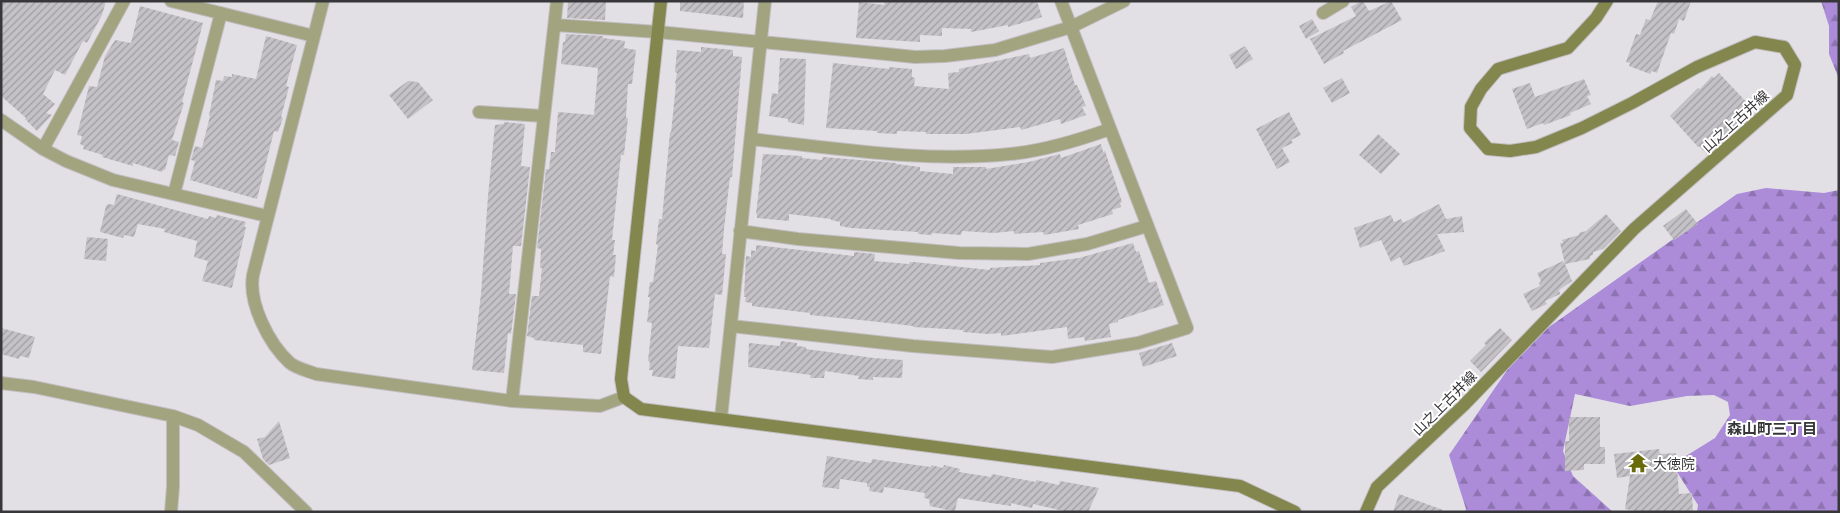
<svg xmlns="http://www.w3.org/2000/svg" width="1840" height="513" font-family="'Noto Sans','Noto Sans JP',sans-serif">
<defs>
<pattern id="forest-firs" width="22" height="20" patternUnits="userSpaceOnUse" patternTransform="scale(1.25)"><rect width="22" height="20" fill="#ac8cd9"/><path d="M5 1l3.5 6h-7zM16 11l3.5 6h-7z" fill="#8d73b1"/></pattern>
<pattern id="building-hatch" width="6" height="6" patternUnits="userSpaceOnUse" patternTransform="scale(1.25)"><rect width="6" height="6" fill="#c4c2c7"/><path d="M-1 1l2-2M0 6l6-6M5 7l2-2" fill="none" stroke="#a09ea3"/></pattern>
</defs>
<rect width="100%" height="100%" fill="#e2e0e5"/>
<!-- forest -->
<path fill="url(#forest-firs)" d="M1821,1h18v78l-10,-25v-28z
M1766,188l58,5 15,-3v322h-142l1,-7 -21,-33 4,-13 34,-21 15,-23 -2,-13 -14,-7 -27,1 -57,10 -55,-12 -12,57 10,25 40,36h-148l1,-3 -17,-54 76,-111 212,-150z"/>
<!-- building -->
<path fill="url(#building-hatch)" d="M1,1h105l-4,14 -15,28 -4,-2 -18,34 -10,-5 -12,24 12,10 -9,9 6,2 -15,16 -12,-12 1,-1 -25,-22z
M568,1h38l-1,19 -38,-2z
M680,1h64l-1,17 -63,-7z
M885,1h152l5,16 -34,10v-2l-37,7v-3l-29,-1v8l-22,-1v7l-64,-4 3,-36 25,3z
M1361,1h2l6,10 22,-10 11,19 -59,31 1,2 -20,11 -14,-25 46,-23 -5,-9z
M1658,1h33l-7,20 -5,-2 -5,15 -3,-1 -14,40 -5,-2 -2,3 -21,-8 1,-3 -4,-1 10,-28 4,1 6,-16 4,1z
M140,6l63,17 -21,79 2,1 -12,37 7,2 -4,14 -6,-1 -4,15h-2l-1,2 -29,-9v3l-31,-9 1,-2 -20,-6 1,-3 -4,-2 2,-8 -5,-1 12,-49 8,1 8,-31 10,-16 16,3z
M1312,19l7,12 -13,8 -7,-13z
M566,34l37,2v2l22,3 -1,7 12,2 -4,34h-4l-2,34h2l-4,37h-3l-9,85h3l-2,15h3l-2,22 -4,-1 -9,78 -18,-2v-7l-49,-5v-2l-7,-2 5,-40h7l3,-28h-2l1,-19 -4,-1 9,-79h3l2,-17h4l3,-40 36,3 4,-47 -37,-4 2,-22h2z
M266,36l31,9 -11,41 3,1 -8,30 2,1 -5,14 -4,-1 -17,68 -67,-19 5,-19 -4,-1 4,-14 7,2 8,-32h-1l7,-36 7,1 1,-5 8,1v-3l24,5z
M1245,46l8,13 -17,10 -7,-14z
M701,47l32,3v6l9,1 -10,120h-2l-6,52 -2,25h4l-4,41 -7,-1 -6,54 -31,-2 -3,33 -23,-3 1,-6h-4l1,-8 -2,-1 4,-38 -5,-1 3,-25h-2l2,-15h3l5,-37 -2,-1 3,-25h3l8,-87 1,1 5,-49h-1l2,-11 -2,-1 2,-22 24,2z
M1064,48l11,37h2l9,21 -4,1 4,8 -25,9 -1,-5 -39,11 -1,-3 -54,7h-40v-2l-29,-1v3l-20,-1v-2l-51,-3 7,-65 56,6v-2l23,2v8l3,1 -1,8 35,3 -1,-16 11,-1v-3l70,-15 1,4z
M780,58l26,1 -2,66 -16,-3v-3l-19,-3 3,-23 6,1z
M1719,73l34,36 -46,45 -8,-8 -1,1 -28,-31 28,-28 2,1 12,-13 2,2z
M1342,78l8,15 -18,10 -9,-15z
M1584,79l7,16 -4,1 4,8 -21,9 1,2 -27,10 -1,-2 -16,6 -15,-40 18,-6 5,14z
M408,81l10,1 15,18 -25,19 -19,-24z
M1289,112l12,23 -10,5 2,3 -11,5 8,14 -13,7 -21,-40z
M504,122l21,2 -4,42 9,1 -9,79h-8l-4,48h7l-5,40 -3,-1 -4,40 -32,-3 9,-76 7,-98 7,-71 9,-1z
M1378,134l22,20 -19,20 -22,-19z
M1101,144l2,8 2,-1 17,51 -2,1 1,4 -9,3 1,4 -35,11 1,4 -35,6 -1,-3 -29,2v-3l-20,2 -32,-2 -1,4 -29,-2v2l-14,-1v-2l-67,-4 -11,-2v-4l-9,-2v-1l-42,-5v7l-32,-3v-4h-1l7,-60 39,2v2l20,2 1,-3 73,6v1l24,3v4l33,3v-7h33v2l43,-7 31,-8 1,4z
M117,194l91,25 1,-3 7,2 1,-3 29,7 -2,5h2l-14,61 -30,-7 6,-20 -14,-4 3,-16 -33,-9 1,-3 -27,-5 -4,13 -10,-2 -1,3 -23,-6 6,-26 2,-2 6,1z
M1439,204l7,15 16,-3 2,16 -27,2 8,17 -41,15 -4,-9 -9,5 -10,-22 -21,8 -6,-20 37,-13 3,7 7,-3 2,4z
M1686,209l12,15 -24,16 -11,-14z
M1606,214l15,17 -18,18 -10,3v3l-3,1v3l-25,5 7,17 -13,9 1,4 -15,7 2,3 -15,7 -9,-17 17,-8 -1,-3 2,-2 -4,-8 26,-12 2,3 -5,-21h3l-1,-3 10,-3 7,-2v-2l7,-2z
M87,237l21,2 -2,22 -22,-2z
M1133,243l3,9 3,-1 10,32 7,-2 8,24 -46,15v2l-9,2 2,13 -26,4 -1,-4 -16,2 -1,-12 -66,9v-3l-13,1 -25,-2v-2l-50,-3v-1l-43,-5 -60,-6v-2l-58,-7v-3l-7,-1 1,-5h-2l2,-41 5,1v-7l5,1v-6l98,11v-4l21,2 -1,7 35,3 1,-2h4l76,8v-2l50,-3v-2l39,-5z
M1,328l34,9 -6,21 -9,-2 -1,3 -18,-5z
M1500,328l12,12 -31,32 -11,-11 16,-16 -2,-2z
M781,341l16,2v3l9,1v2l68,9 29,2 -1,18 -29,-1v3l-15,-1 1,-3 -34,-5 -1,7h-14l1,-3 -63,-8 1,-24 31,3z
M1172,343l5,13 -34,11 -4,-14z
M1569,417h31v30h5v17h-21v6l-19,1v-30h4z
M279,421l11,37 -21,7 -6,-6 -6,-20 8,-2z
M1659,449l1,5 16,-1 3,41 13,-1 1,19h-51l-17,-3 5,-33 -13,2 -3,-24z
M827,456l44,7 1,-4 59,8v-2l12,3 1,-3 16,4 -1,3 32,5 1,-3 44,8v-2l23,5 1,-4 39,7 -11,24h-20l-35,-8 -1,4 -21,-5v3l-53,-8 -3,13 -7,-1 -18,-4 -1,-7 -5,-1 1,-5 -41,-6 -1,6 -14,-2 1,-4h-3v-4l-27,-4 -1,10 -17,-2z
M1399,494l44,16v2h-50z"/>
<g fill="none" stroke-linecap="round" stroke-linejoin="round">
<defs>
<path id="street" d="M171,1l143,35
M323,1l-70,274c-5,28 16,69 37,88 6,5 18,8 26,11l196,27 88,5 24,-9
M1323,13l20,-12
M555,25l103,7 228,22 29,3 30,-1 50,-6 76,-23 53,-26
M479,112l64,4
M1,120l42,29 23,12 47,19 154,36
M751,139c85,9 173,24 259,15 33,-3 69,-14 100,-25
M43,149l81,-148
M174,194l47,-181
M740,231l58,8 161,14 69,1 59,-10 60,-18
M731,326l182,20 139,11 86,-14 49,-15 -126,-327
M1,383l33,4 139,29 25,9 46,27 62,60
M512,401l45,-400
M721,418l44,-417
M171,512l2,-25v-71"/>
<path id="secondary" d="M661,1l-40,378 3,18 17,12 599,77 55,26
M1366,512l11,-25 86,-81 171,-177 153,-134 8,-30 -11,-18 -29,-5 -58,25 -65,36 -50,25 -46,19 -26,4 -22,-2 -18,-21 1,-21 10,-18 17,-20 70,-21 28,-30 11,-17"/>
</defs>
<!-- street casing -->
<use href="#street" stroke="#c0bec2" stroke-width="14"/>
<!-- secondary casing -->
<use href="#secondary" stroke="#c0bec2" stroke-width="14"/>
<!-- street -->
<use href="#street" stroke="#a2a47f" stroke-width="12"/>
<!-- secondary -->
<use href="#secondary" stroke="#83864d" stroke-width="12"/>
</g>
<!-- icons -->
<defs>
<symbol id="temple-bare" viewBox="-9 -9 18 18"><path d="M0-6L5-2H3V0L6.5 2.5H4V6H1.5V3h-3V6H-4V2.5H-6.5L-3 0V-2H-5Z" fill="#696b0b" stroke="#fff" stroke-width="2.5" paint-order="stroke"/></symbol>
</defs>
<g fill-rule="evenodd">
<use href="#temple-bare" x="1624" y="449" width="28" height="28"/>
</g>
<g text-anchor="middle" dominant-baseline="central" stroke-width="4" stroke-linejoin="round" paint-order="stroke">
<!-- street labels -->
<g font-size="14" fill="#373638" stroke="#fff">
<text transform="translate(1735 121) rotate(-42)">山之上古井線</text>
<text transform="translate(1444 403) rotate(-45)">山之上古井線</text>
</g>
<!-- poi labels -->
<g font-size="14" fill="#373638" stroke="#fff" text-anchor="start">
<text x="1653" y="463">大徳院</text>
</g>
<!-- neighbourhood labels -->
<g font-size="15" font-weight="bold" fill="#373638" stroke="#fff">
<text x="1772" y="428">森山町三丁目</text>
</g>
</g>
<!-- border -->
<rect width="1840" height="513" fill="none" stroke="#373638" stroke-width="5"/>
</svg>
